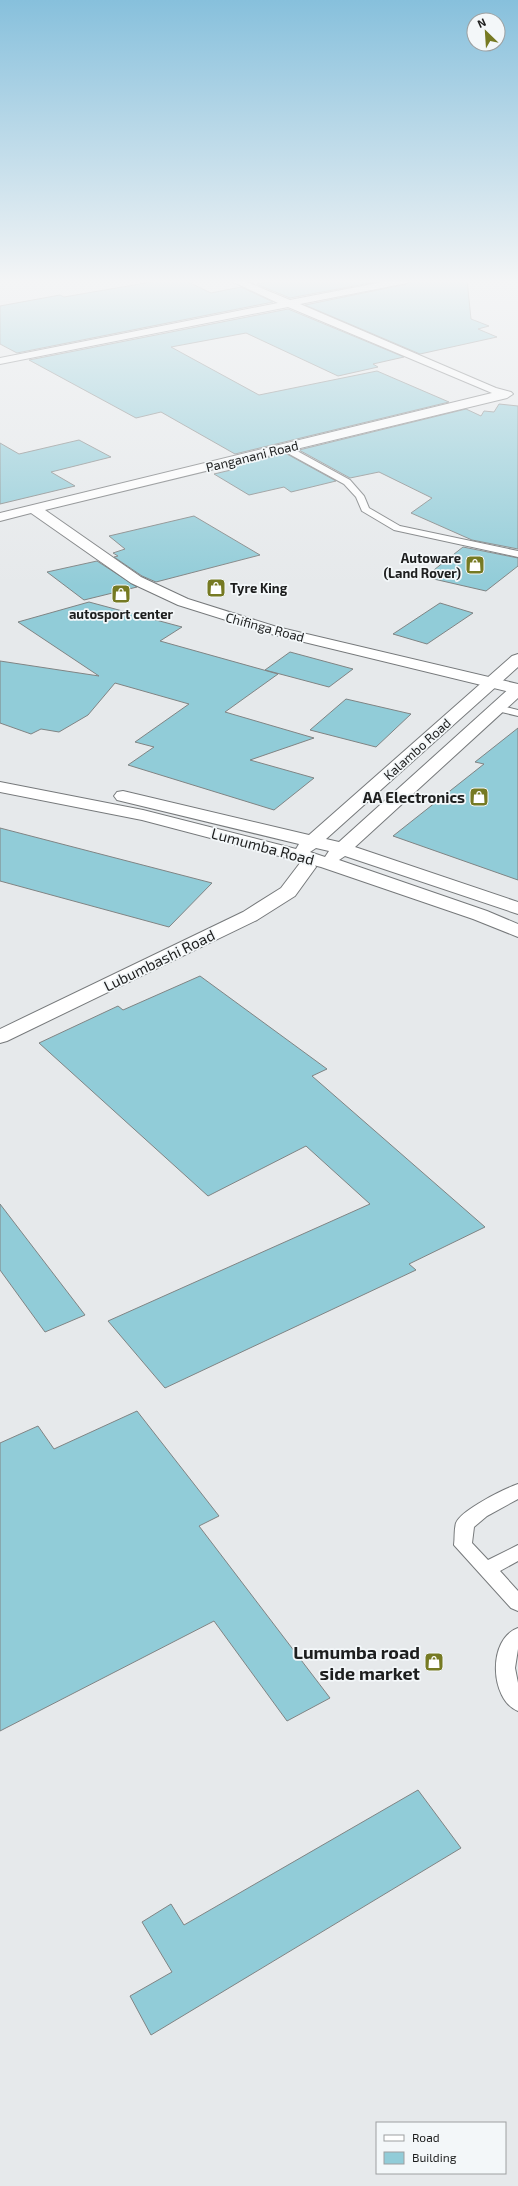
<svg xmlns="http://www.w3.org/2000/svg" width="518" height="2186" font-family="'Exo 2',sans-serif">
<rect width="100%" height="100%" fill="#e6e9eb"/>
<!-- building -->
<path fill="#91ccd8" stroke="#808484" d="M163,280h21l27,13 30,-6 32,15 -256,51 -17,-9v-38l60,-11 4,2z
M280,280h106l-96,18 -34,-14z
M413,280h54l4,39 18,7 -11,3 19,8 -77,17 -115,-49 102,-21z
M288,309l116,48 -31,7 5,3 -40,9 -92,-43 -75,14 88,48 118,-24 72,31 -214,52 -74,-42 -25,6 -107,-58z
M499,404l19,2v143l-46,-9 -61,-27 21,-15 -53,-26 -29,6 -51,-28 167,-41 15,7 3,-5 10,1z
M79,440l32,17 -60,15 24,14 -75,18v-61l19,11z
M285,453l51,28 -45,11 -7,-5 -35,8 -35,-21 17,-4 -4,-2z
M194,516l66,39 -104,27 -14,-6 -28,-19 4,-1 -5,-3 12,-4 -16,-13z
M463,547l55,11v8l-32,25 -61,-14z
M97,561l40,26 -53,13 -37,-28z
M89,602l93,25 -22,14 118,33 -53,38 89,26 -64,22 64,18 -40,32 -146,-45 26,-18 -19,-5 54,-38 -74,-21 -27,32 -29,17 -18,-3 -10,5 -31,-11v-62l99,15 -81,-54z
M440,603l33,10 -46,31 -34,-10z
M290,652l63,17 -24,18 -64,-17z
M346,699l65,15 -35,33 -66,-17z
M518,728v152l-125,-44 91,-72 -9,-2z
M0,828l212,55 -43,44 -169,-46z
M200,976l127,93 -15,7 173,151 -76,37 7,6 -251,118 -57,-67 262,-117 -64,-58 -98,50 -169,-153 79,-37 5,4z
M0,1204l85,111 -40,17 -45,-62z
M137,1411l82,105 -20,10 131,172 -43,23 -73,-100 -214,110v-288l38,-17 16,23z
M418,1790l43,58 -310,187 -21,-39 42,-24 -30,-50 29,-18 13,21z"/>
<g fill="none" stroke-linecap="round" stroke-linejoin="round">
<defs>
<path id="service" d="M282,446h6l62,34 14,16 5,12 31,18 118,25v6l-124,-27 -32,-19 -6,-14 -12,-13 -62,-34z
M497,705l21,5v6l-25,-6 -1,-2z
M518,1484v15l-31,17 -13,11 -2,16 16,17 30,-15v16l-18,10 18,20v20l-7,-3 -57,-63c1,-7 0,-15 2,-22 5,-13 48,-34 62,-39z
M518,1628v21l-3,19 3,15v28c-28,-11 -31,-72 0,-83z"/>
<path id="minor" d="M229,280h13l48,20 103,-20h19l-5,3 -107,21 196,84 15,4 2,2 -6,4 -462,112 96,67 47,22 89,28 241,57v10l-251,-61 -89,-28 -47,-22 -100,-70 -31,8v-8l492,-120 -204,-86 -288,57v-6l278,-55z
M307,861l7,2 2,4 -21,29 -38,24 -250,121 -7,2v-14l243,-117 38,-24 19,-25z"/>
<path id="primary" d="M518,654v13l-192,172 13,3 173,-156 6,-2v14l-163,149 163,55v12l-173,-58 -6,4 148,51 31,13v13l-45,-18 -152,-52 -179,-47 -142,-28v-10l143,28 153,39 3,-5 -182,-44 -3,-4 3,-4 6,-1 186,44 203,-179zM316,848l13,3 -4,6 -15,-5z"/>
</defs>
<!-- service casing -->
<use href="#service" stroke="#76797b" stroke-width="2"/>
<!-- minor casing -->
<use href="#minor" stroke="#76797b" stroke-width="2"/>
<!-- primary casing -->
<use href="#primary" stroke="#76797b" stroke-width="2"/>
<!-- service -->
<use href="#service" fill="#fff" fill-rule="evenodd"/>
<!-- minor -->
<use href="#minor" fill="#fff" fill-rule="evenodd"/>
<!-- primary -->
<use href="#primary" fill="#fff" fill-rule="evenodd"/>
</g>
<!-- sky -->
<linearGradient id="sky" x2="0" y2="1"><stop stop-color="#87c0dc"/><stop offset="0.48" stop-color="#f4f5f6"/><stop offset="1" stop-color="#f4f5f6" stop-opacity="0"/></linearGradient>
<rect width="518" height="586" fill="url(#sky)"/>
<!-- icons -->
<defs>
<symbol id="shop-square" viewBox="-11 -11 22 22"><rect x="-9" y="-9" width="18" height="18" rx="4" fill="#767a23" stroke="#f3f7f9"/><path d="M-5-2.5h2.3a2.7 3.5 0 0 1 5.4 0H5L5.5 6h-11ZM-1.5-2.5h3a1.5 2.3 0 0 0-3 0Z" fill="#fff"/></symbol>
</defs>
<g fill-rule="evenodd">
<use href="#shop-square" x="464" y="554" width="22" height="22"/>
<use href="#shop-square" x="205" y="577" width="22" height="22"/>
<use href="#shop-square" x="110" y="583" width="22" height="22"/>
<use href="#shop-square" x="468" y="786" width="22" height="22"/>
<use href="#shop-square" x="423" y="1651" width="22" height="22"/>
</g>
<g text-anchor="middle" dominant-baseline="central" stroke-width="3.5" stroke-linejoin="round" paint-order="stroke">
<!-- far-street labels -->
<g font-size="13" fill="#1d1e1e" stroke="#f3f7f9">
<text transform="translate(252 456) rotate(-14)">Panganani Road</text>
<text transform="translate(265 627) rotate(15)">Chifinga Road</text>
<text transform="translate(417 749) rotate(-42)">Kalambo Road</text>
</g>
<!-- far-poi labels -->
<g font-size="13" font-weight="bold" fill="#1d1e1e" stroke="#f3f7f9" text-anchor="end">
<text x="461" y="558">Autoware<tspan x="461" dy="15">(Land Rover)</tspan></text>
<text x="230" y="588" text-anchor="start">Tyre King</text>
<text x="121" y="614" text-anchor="middle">autosport center</text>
</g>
<!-- poi labels -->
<g font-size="15" font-weight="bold" fill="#1d1e1e" stroke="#f3f7f9" text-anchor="end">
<text x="465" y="797">AA Electronics</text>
</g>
<!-- street labels -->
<g font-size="15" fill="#1d1e1e" stroke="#f3f7f9">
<text transform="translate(263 846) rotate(15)">Lumumba Road</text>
<text transform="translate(159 960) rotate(-26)">Lubumbashi Road</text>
</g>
<!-- near-poi labels -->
<g font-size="18" font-weight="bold" fill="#1d1e1e" stroke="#f3f7f9" text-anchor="end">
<text x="420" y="1652">Lumumba road<tspan x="420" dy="21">side market</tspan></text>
</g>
</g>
<!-- legend -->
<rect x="376" y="2122" width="130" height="52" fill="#f3f7f9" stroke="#9da0a1"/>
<rect x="384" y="2135" width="20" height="6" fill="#ffffff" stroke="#9da0a1"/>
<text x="412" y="2142" font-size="12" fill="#1d1e1e">Road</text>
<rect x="384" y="2152" width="20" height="12" fill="#91ccd8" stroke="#9da0a1"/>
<text x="412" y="2162" font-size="12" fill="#1d1e1e">Building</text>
<!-- north arrow -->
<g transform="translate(486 32) rotate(335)"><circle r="19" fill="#f3f7f9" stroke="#9da0a1"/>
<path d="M0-3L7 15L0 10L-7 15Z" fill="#767a23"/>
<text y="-6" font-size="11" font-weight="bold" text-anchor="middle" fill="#1d1e1e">N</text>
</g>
</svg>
